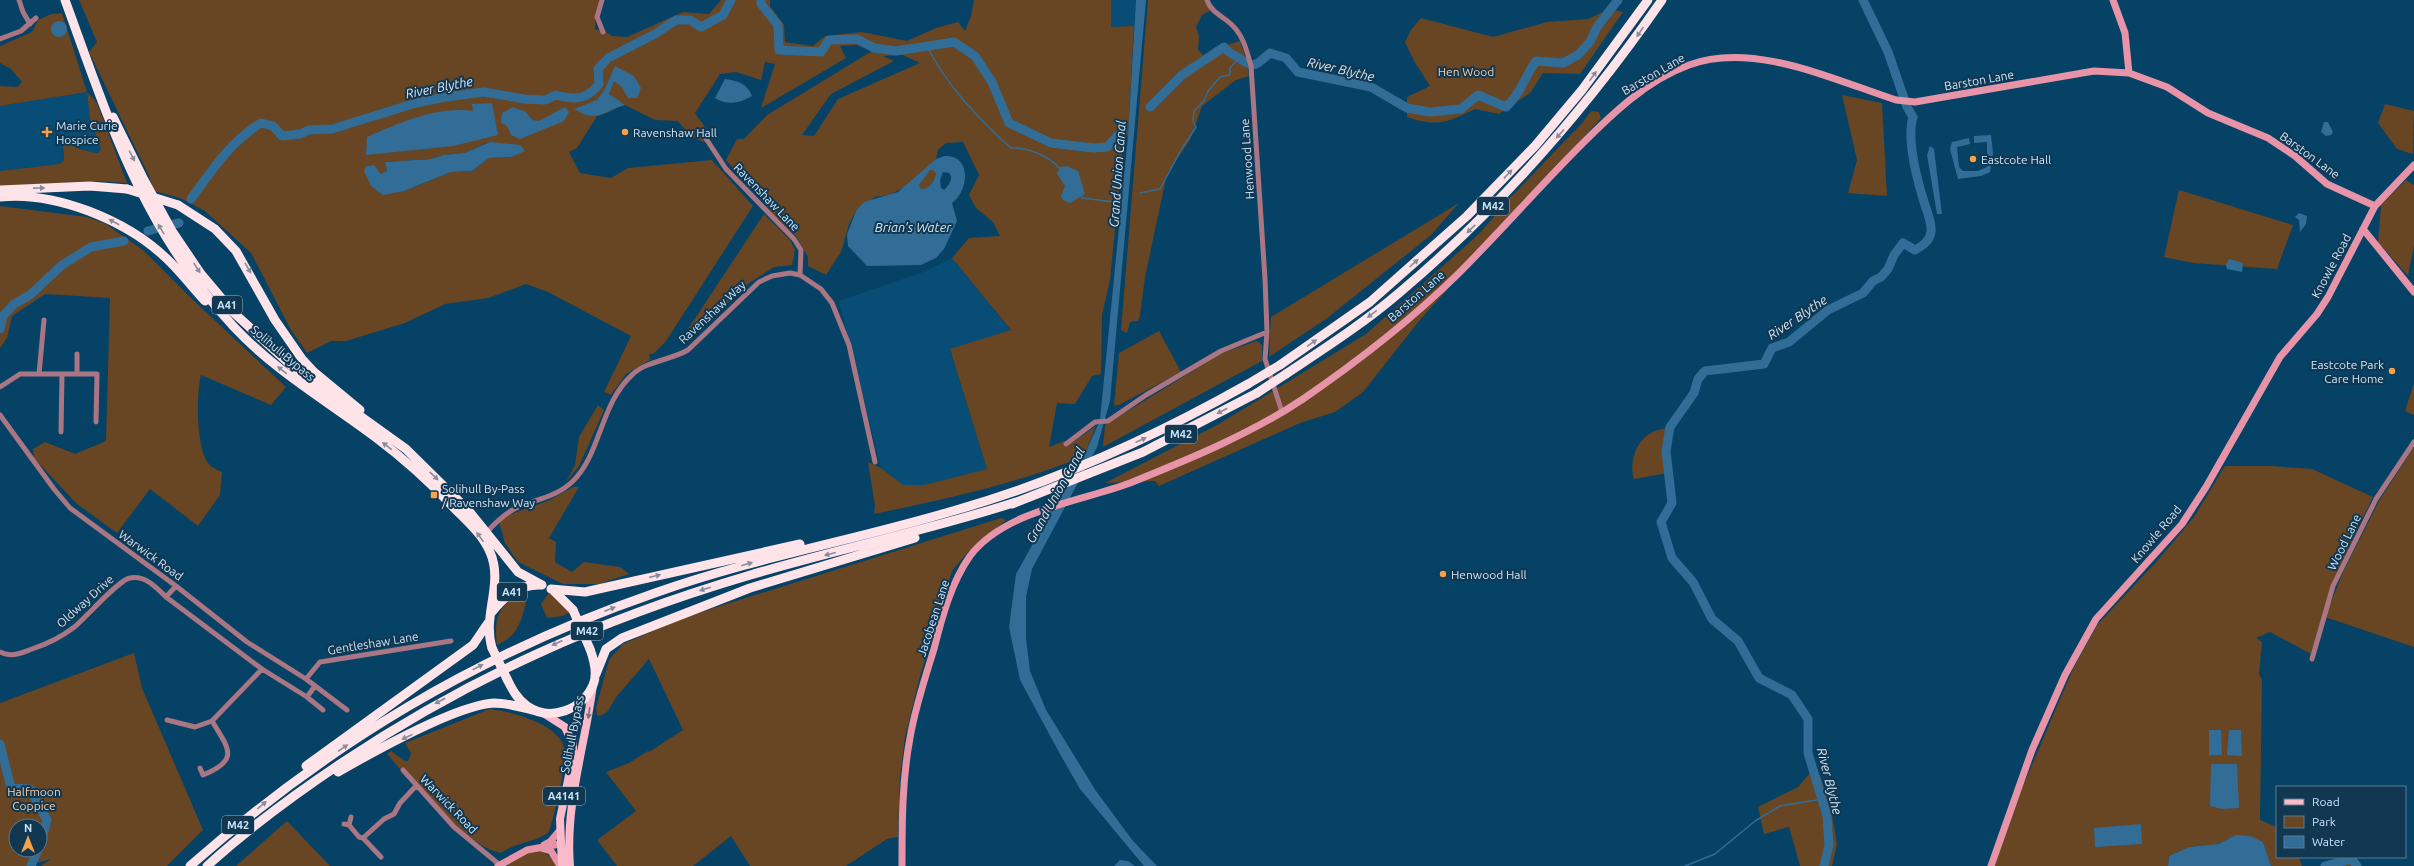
<svg xmlns="http://www.w3.org/2000/svg" width="2414" height="866" font-family="Ubuntu,sans-serif">
<rect width="100%" height="100%" fill="#054266"/>
<!-- built -->
<path fill="#084d75" d="M1111,0h25l-2,26 -23,1z
M87,92l3,27 11,30 -3,4 -9,-1 -11,-5 -16,1 2,13 -4,3 -60,7v-65z
M952,258l59,73 -61,19 37,119 -63,16h-21l-22,-17 -42,-167 87,-30z"/>
<!-- green -->
<path fill="#684523" fill-rule="evenodd" d="M79,0h521l-5,16v13l11,3 6,4 15,1 56,-25 26,2 12,-14h49v6l14,19 1,17 28,4 12,-10 37,-4 45,9 29,-13 22,-6 7,9 6,-15 3,-16h137v27l23,-1 -6,110 -4,3 -14,141 -8,35 -1,59 -9,2 -17,28 -18,-1 -8,44 15,-6 3,5 29,-20 -12,30c-67,28 -139,43 -210,58l1,-8 -7,-44 13,6 22,17h21l63,-16 -37,-120 61,-19 -59,-72 17,-20 31,-2 -7,-14 -17,-14 -7,-13 10,-20 -16,-33 -17,1 -8,7 -2,9 -29,27 -18,9 -14,2 -19,14 -7,13 -8,28 -15,23 -18,-9v-9l-12,-21 -20,-19 -50,-57 11,-21h7l23,-24 105,-64 -15,-6 -17,1 6,12 -85,50 14,-44 -10,-2 -4,18 -25,-8 -16,2 -25,39 14,20 -2,10c-14,-4 -21,-11 -29,-22l-23,-1 -30,-15c-11,3 -17,9 -28,11l-20,32 -8,4 11,21 31,5 17,-10 84,-8 41,46 -87,135 -13,13h-4l1,6 -24,14 -15,21 -7,-3 27,-56 -83,-44 -22,-8 -38,14 -43,6 -40,19 -59,18h-15l-24,12 -16,-23 -40,-77 -46,-42 -25,-13 -26,-7 -5,-15 -60,-124 8,-10zM903,55l17,8 -82,36 -24,37 -12,-1 29,-41 63,-33 -11,-5zM489,142l35,8 -13,7 -22,1 -17,13 -21,1 -47,19 -38,-25 7,-1 8,9 6,-3 -2,-9 46,-3 12,-4 21,-2z
M1148,0h58l4,11 -8,4 -6,12 3,9 -1,14 6,6 10,-7 26,-8 6,18 3,17 -13,4 -34,26 -12,34 -23,34 -22,103 -5,39 -2,5 -8,1 -3,11 -6,-3z
M1610,9l13,3 -43,62 -37,-1 -13,20 -31,21 -24,-5c-28,14 -38,18 -68,8v-20l23,-11 -16,-25 -9,-19 6,-12 10,-12 72,19 54,-15 41,-3z
M62,13l25,79 10,11 30,80 -30,-2 -97,5v-15l60,-7 4,-3 -1,-17c12,2 23,8 35,9l3,-4 -11,-30 -3,-27 -87,14v-20l17,1 5,-5 -11,-13 -11,-6v-17l32,-14 6,-12 13,-6z
M1842,95l40,8 5,93 -39,-3 9,-33z
M2385,104l29,7 -1,43 -16,-5 -19,-26z
M1591,111l8,1 2,6 -182,203 -56,71 -28,20 -35,11 -141,63 -4,-5 -50,2 112,-58 149,-91 113,-100 31,-36 72,-75z
M930,170h3l3,4c-2,7 -7,16 -15,15l-3,-4z
M2406,180l8,5v60l-6,31 -30,-34 3,-37z
M2179,190l114,35 -16,44 -84,-6 -29,-6z
M1459,203l-28,32 -105,84 -57,38 2,-40z
M0,206l87,11 19,7 38,27 48,48 94,88 -15,18 -70,-30c-5,18 -5,76 8,89 3,4 9,6 13,8l-2,23 -22,31 -48,-37 -33,44 -41,-30 -42,-45 -1,-9 12,-7 30,12 31,-13 4,-143 -65,-4 -33,22 -5,22 -7,10z
M764,214l26,26 5,10 -3,15 -18,2 -25,16 -59,56 -4,-7z
M1159,331l22,41 -62,33h-5l5,-52z
M1257,341l5,4v16l-159,86 2,-22 117,-72z
M2414,383v32l-9,-4z
M598,405l6,5 -25,56 -13,16 9,-17 4,-28z
M1670,427l-4,24 2,22 -34,6c-5,-15 1,-36 15,-45 6,-4 15,-5 21,-7z
M2414,447v200l-89,-30 19,-47 35,-69z
M2225,466h46l41,3 61,28c-26,53 -47,100 -62,157l-41,-22 -14,6 6,4 -3,32 3,6 -2,140 17,7v30h22l3,9h-31l-8,-24 -27,-7 -18,9 -29,3 -20,9 -1,10h-174l26,-73 53,-124 24,-44 62,-66 35,-42z
M573,487h6l-30,51 7,4 -1,20 17,10 12,-10 36,5 9,7 -30,10h-36l-45,-22 -13,-19 -6,-21 7,-6 44,-16z
M1001,518l5,2 -39,33 -15,18 -32,105 -15,61 -5,40 -2,60 -11,2 -41,27h-96l-19,-30 -38,30h-76l-20,-26 39,-29 -30,-39 23,-9 19,-12 1,1 34,-22 -34,-71 -32,37 -10,16 -7,4 -3,-1 -1,-7 13,-48 14,-16 62,-27z
M520,593l7,5c-5,21 -8,38 -30,47 -3,-26 0,-37 23,-52z
M549,593l10,4 11,15 -7,4 -16,2 -6,-14z
M134,653l8,35 61,142 -36,36h-126l10,-7 -23,6 8,1h-36v-163zM16,826h24v24h-24z
M490,709c22,3 67,14 74,38 4,14 -10,69 -15,85 -14,11 -33,10 -48,21 -34,-6 -72,-59 -96,-84h-5l-13,-15 4,-3 14,10h3l3,-8 -6,-10z
M1809,774l11,1 12,40 5,29 -5,22h-32l-11,-39 -25,7 -6,-27 40,-20z
M287,821l43,45h-94z
M529,851c15,0 20,1 27,15h-47l-3,-2z
M2352,859l5,7h-32z"/>
<!-- water -->
<path fill="#326d98" fill-rule="evenodd" d="M1136,0h10l-36,401 -13,46 -65,122 -6,28v41l4,33 16,39 50,81 37,50 24,25h-13l-64,-77 -20,-35 -40,-74 -11,-53 7,-53 33,-59 35,-59 16,-36 28,-284z
M51 29a8 8 0 1 1 16 0a8 8 0 1 1-16 0Z
M615,66l19,10 7,12 -4,10h-9l-7,-12 -7,-5 -5,13 16,11c-23,6 -26,19 -51,4l23,-9 8,-11z
M725,79c13,2 22,4 27,17 -12,7 -24,10 -37,2z
M492,103l6,32 -45,11 -87,9 1,-18c33,-14 69,-31 106,-26l-1,-7z
M513,107l13,5 6,8 7,1 26,-14 4,5 -5,9 -44,18 -9,-4 -4,-9 -6,-3 1,-10z
M2324,122h4l5,10 -2,3 -5,1 -5,-4z
M1991,135l2,18 -3,19 -9,4 -23,3 -8,-30 2,-7 17,-4 1,6 -13,3 2,20 4,4h15l9,-4v-25l-13,1v-7z
M490,142l30,3 5,6 -14,6 -22,1 -17,13 -21,1 -47,19 -21,4 -12,-9 -7,-15 2,-5 8,-1 7,9 6,-3 -2,-9 46,-3 12,-4 21,-2z
M1930,146l4,3 8,65h-5l-10,-59z
M945,156c27,-1 24,35 7,47l5,18 -13,28 -8,9 -15,7 -54,1 -19,-20 -1,-12 9,-23 8,-9 34,-10 38,-33zM930,170h3l3,4c-2,7 -7,16 -15,15l-2,-4zM943,172l6,1c5,6 0,12 -5,17l-3,-2 -1,-8z
M1067,166l11,5 7,23 -15,9 -7,-3 -2,-4 4,-10 -8,-12 3,-7z
M2299,213l8,3 -1,8 -6,8 -1,-12 -4,-3z
M2229,259l14,4 -1,9 -15,-3 -1,-4z
M2209,730h12l1,25h-13z
M2229,730h12l1,26 -15,-1z
M2211,764h26l2,44 -17,1 -12,-3z
M2141,824l1,20 -47,3 -1,-19z
M2236,835l14,1 13,6 8,24h-103l1,-10 20,-9 29,-3z
M1120,860l8,1 7,5h-21z"/>
<g fill="none" stroke-linecap="round" stroke-linejoin="round">
<!-- stream -->
<path stroke="#326d98" stroke-width="1.5" d="M927,46c18,37 53,75 84,102 16,-1 39,8 49,21
M1140,193l20,-4 21,-39 15,-23 -3,-6 1,-10 10,-10 4,-10 12,-14 10,-2v-7l9,-10
M1081,196l1,2 33,4
M1685,866l30,-12 40,-33 25,-15 42,-7"/>
<!-- river -->
<path stroke="#326d98" stroke-width="9" d="M761,0v4l17,21 1,25 42,2 8,-12 28,-1 17,9 22,3 58,-9 21,14 17,26 17,41 42,20 42,5 14,-1 10,-11
M1150,107l32,-32 42,-28c3,5 9,7 15,11 17,13 18,5 31,-5l16,5 12,14 73,15 36,21 23,4 31,-3 17,-14 28,12c14,-12 19,-31 30,-46l27,2 15,-8 12,-13 7,-15 21,-27
M191,199c21,-29 39,-57 70,-76l12,3 9,10 18,-2 9,-4 23,-1 84,-26 30,-6 38,-5 40,7 21,1 11,-5c18,5 31,5 43,-11l-1,-15 10,-11 47,-24 21,-14h14l11,7 22,-12 8,-15
M174,224l5,-1
M148,231l7,-2
M0,329l3,-13 11,-12 16,-9 32,-30 29,-18 33,-6
M0,744l11,44 19,1 17,31 -7,26
M31,866l7,-16
M1824,866l5,-20 -2,-30 -19,-63v-34l-16,-24 -33,-17 -21,-37 -26,-22 -19,-37 -21,-24 -11,-36 11,-19 -6,-52 4,-24 24,-34 4,-14 7,-8 59,-7 8,-16 17,-6 39,-32 35,-17 10,-12 8,-4 7,-8 6,-14 9,-12 12,7c7,-4 15,-9 16,-18 1,-10 -4,-20 -7,-30 -7,-23 -18,-62 -11,-85l-6,-10 -19,-55 -25,-52
M2325,866l27,-7 5,7"/>
<!-- street -->
<path stroke="#ab7683" stroke-width="5" d="M19,0l4,12 7,12
M602,0l-5,17 6,15
M1207,0c4,13 18,17 26,26 11,11 14,26 18,40l14,213 2,53 -2,27 17,53
M0,39l21,-8 15,-13
M705,137l21,32 68,70 7,11 -1,25
M77,354v20
M39,374l5,-54
M0,387l20,-13h77l-1,48
M0,415l54,74 16,19 106,78 71,56 59,37 41,31
M61,432l1,-58
M1066,444l29,-22 13,-1 38,-26 75,-44 46,-19
M487,532c9,-10 18,-19 31,-25 19,-8 38,-10 54,-25 29,-27 28,-79 61,-108 14,-13 38,-14 55,-24l71,-68 13,-6 18,-3 10,2 21,14 11,14 17,42 26,117
M166,597l96,72 45,28 16,13
M0,652c11,6 21,1 32,-3 15,-5 28,-11 41,-21 13,-10 45,-48 57,-50 15,-3 26,9 36,19l10,-11
M2312,659l21,-73 43,-87 38,-57
M306,679l14,-17 131,-21
M307,697l8,-11
M167,720l28,7 17,-6
M200,768l3,7c37,-15 26,-26 9,-54l50,-52
M403,770l51,57 47,39
M344,824l5,1 10,12 4,1 21,-19 10,-5 6,-11 16,-17
M349,825l2,-8
M363,838l18,19"/>
<!-- secondary -->
<path stroke="#e794a9" stroke-width="7" d="M2113,0l12,33 4,40
M2363,229l51,63
M544,845l6,-3 10,-12
M541,848l10,3 9,15
M498,866l29,-16 33,-6
M902,866c0,-42 0,-86 8,-128 5,-30 15,-60 24,-89 8,-32 17,-66 36,-93 34,-45 109,-54 160,-73 57,-23 121,-49 173,-84 54,-37 108,-79 155,-125 42,-42 81,-87 123,-129 31,-31 66,-65 108,-80 64,-24 145,15 207,35l19,2 179,-31 35,2 38,14 41,26 60,25 27,18 32,28 48,22
M1991,866l41,-116 33,-75 31,-56 86,-95 24,-37 74,-130 37,-43 11,-17 47,-91 39,-41"/>
<!-- primary -->
<path stroke="#fbbaca" stroke-width="8" d="M543,713l22,14 8,17v12l-13,63 2,47
M570,866c-5,-62 15,-120 23,-181"/>
<!-- highway -->
<path stroke="#fee3e9" stroke-width="9" d="M65,0c45,123 77,228 169,327 41,44 93,74 141,110 28,21 55,45 79,71 13,13 29,27 36,44 14,32 -8,63 2,96
M113,117l31,63 28,51 29,43 32,38 63,58 110,79 63,62 49,61 24,13
M0,190l90,-4 37,3
M0,197c55,-6 126,23 166,61 14,13 26,29 39,43
M178,205l37,24 21,22 39,69 27,39 12,13 46,38
M1280,365l90,-63 97,-86 68,-70 47,-56 66,-90
M1286,374c39,-26 78,-51 113,-81 101,-85 188,-185 263,-293
M1012,504l131,-52 114,-59
M551,589l34,3 215,-48
M553,590l20,20
M492,612c13,-16 26,-27 47,-27
M596,674l10,-25 16,-11 128,-50 165,-50
M507,679c5,10 10,20 20,27 23,16 55,4 66,-21 5,-11 1,-25 -3,-36
M306,766l167,-121 15,-22
M338,772c35,-20 119,-67 156,-69 15,0 29,5 42,8
M190,866c140,-123 288,-212 465,-273 98,-35 201,-53 301,-83 102,-29 200,-74 292,-126
M207,866c43,-39 88,-72 136,-104 128,-85 256,-142 404,-186 89,-27 180,-45 269,-74"/>
<!-- highway-bridge -->
<path stroke="#fee3e9" stroke-width="9" d="M127,189l51,16
M1248,384l32,-19
M1257,393l29,-19
M573,610l17,39
M492,648l15,31"/>
</g>
<!-- one-way arrows -->
<defs><path id="oneway-solid" d="M-6-.8H1V-3.2L6.5 0L1 3.2V.8H-6Z"/></defs>
<g fill="#888d9d">
<use href="#oneway-solid" transform="translate(1640 32) rotate(124)"/>
<use href="#oneway-solid" transform="translate(1593 76) rotate(-54)"/>
<use href="#oneway-solid" transform="translate(1560 134) rotate(132)"/>
<use href="#oneway-solid" transform="translate(132 156) rotate(63)"/>
<use href="#oneway-solid" transform="translate(1508 174) rotate(-47)"/>
<use href="#oneway-solid" transform="translate(39 188) rotate(-1)"/>
<use href="#oneway-solid" transform="translate(114 222) rotate(-152)"/>
<use href="#oneway-solid" transform="translate(161 229) rotate(-121)"/>
<use href="#oneway-solid" transform="translate(1471 229) rotate(136)"/>
<use href="#oneway-solid" transform="translate(1414 263) rotate(-42)"/>
<use href="#oneway-solid" transform="translate(197 268) rotate(57)"/>
<use href="#oneway-solid" transform="translate(248 268) rotate(60)"/>
<use href="#oneway-solid" transform="translate(1372 314) rotate(143)"/>
<use href="#oneway-solid" transform="translate(1312 343) rotate(-35)"/>
<use href="#oneway-solid" transform="translate(282 370) rotate(-141)"/>
<use href="#oneway-solid" transform="translate(1222 411) rotate(152)"/>
<use href="#oneway-solid" transform="translate(1141 440) rotate(-24)"/>
<use href="#oneway-solid" transform="translate(387 446) rotate(-142)"/>
<use href="#oneway-solid" transform="translate(434 476) rotate(44)"/>
<use href="#oneway-solid" transform="translate(480 537) rotate(-126)"/>
<use href="#oneway-solid" transform="translate(830 554) rotate(166)"/>
<use href="#oneway-solid" transform="translate(747 564) rotate(-16)"/>
<use href="#oneway-solid" transform="translate(655 576) rotate(-13)"/>
<use href="#oneway-solid" transform="translate(705 589) rotate(162)"/>
<use href="#oneway-solid" transform="translate(610 609) rotate(-21)"/>
<use href="#oneway-solid" transform="translate(557 643) rotate(155)"/>
<use href="#oneway-solid" transform="translate(478 667) rotate(-28)"/>
<use href="#oneway-solid" transform="translate(440 701) rotate(152)"/>
<use href="#oneway-solid" transform="translate(407 737) rotate(154)"/>
<use href="#oneway-solid" transform="translate(343 748) rotate(-34)"/>
<use href="#oneway-solid" transform="translate(262 805) rotate(-40)"/>
</g>
<use fill="#7a7287" href="#oneway-solid" transform="translate(589 713) rotate(98)"/>
<!-- markers -->
<g fill="#f7a149" stroke="#113751" stroke-width="1.5">
<path d="M45 126h4v4h4v4h-4v4h-4v-4h-4v-4h4z"/>
<circle cx="625" cy="132" r="4"/>
<circle cx="1973" cy="159" r="4"/>
<circle cx="2392" cy="371" r="4"/>
<rect x="430" y="491" width="8" height="8" rx="2"/>
<circle cx="1443" cy="574" r="4"/>
</g>
<g text-anchor="middle" dominant-baseline="central" stroke-width="4" stroke-linejoin="round" paint-order="stroke">
<!-- shield labels -->
<g fill="#113751" stroke="#92b0c7" stroke-width="1">
<rect x="1477" y="197" width="32" height="18" rx="3"/>
<rect x="212" y="296" width="30" height="18" rx="3"/>
<rect x="1165" y="425" width="32" height="18" rx="3"/>
<rect x="497" y="583" width="30" height="18" rx="3"/>
<rect x="571" y="622" width="32" height="18" rx="3"/>
<rect x="543" y="787" width="42" height="18" rx="3"/>
<rect x="222" y="816" width="32" height="18" rx="3"/>
</g>
<g font-size="11" font-weight="bold" fill="#c9e4fa">
<text x="1493" y="206">M42</text>
<text x="227" y="305">A41</text>
<text x="1181" y="434">M42</text>
<text x="512" y="592">A41</text>
<text x="587" y="631">M42</text>
<text x="564" y="796">A4141</text>
<text x="238" y="825">M42</text>
</g>
<!-- park labels -->
<g font-size="12" fill="#facda5" stroke="#113751">
<text x="1466" y="71">Hen Wood</text>
<text x="34" y="791">Halfmoon<tspan x="34" dy="14">Coppice</tspan></text>
</g>
<!-- street labels -->
<g font-size="12" fill="#c9e4fa" stroke="#113751">
<text transform="translate(1653 74) rotate(-30)">Barston Lane</text>
<text transform="translate(1979 80) rotate(-10)">Barston Lane</text>
<text transform="translate(2310 155) rotate(36)">Barston Lane</text>
<text transform="translate(1247 159) rotate(-94)">Henwood Lane</text>
<text transform="translate(767 197) rotate(46)">Ravenshaw Lane</text>
<text transform="translate(2331 266) rotate(-62)">Knowle Road</text>
<text transform="translate(1416 296) rotate(-41)">Barston Lane</text>
<text transform="translate(712 312) rotate(-43)">Ravenshaw Way</text>
<text transform="translate(283 353) rotate(40)">Solihull Bypass</text>
<text transform="translate(2156 534) rotate(-50)">Knowle Road</text>
<text transform="translate(2344 542) rotate(-64)">Wood Lane</text>
<text transform="translate(151 555) rotate(36)">Warwick Road</text>
<text transform="translate(85 601) rotate(-42)">Oldway Drive</text>
<text transform="translate(933 618) rotate(-72)">Jacobean Lane</text>
<text transform="translate(373 643) rotate(-9)">Gentleshaw Lane</text>
<text transform="translate(572 734) rotate(-79)">Solihull Bypass</text>
<text transform="translate(449 804) rotate(46)">Warwick Road</text>
</g>
<!-- poi labels -->
<g font-size="12" fill="#c9e4fa" stroke="#113751" text-anchor="start">
<text x="56" y="125">Marie Curie<tspan x="56" dy="14">Hospice</tspan></text>
<text x="633" y="132">Ravenshaw Hall</text>
<text x="1981" y="159">Eastcote Hall</text>
<text x="2384" y="364" text-anchor="end">Eastcote Park<tspan x="2384" dy="14">Care Home</tspan></text>
<text x="442" y="488">Solihull By-Pass<tspan x="442" dy="14">/ Ravenshaw Way</tspan></text>
<text x="1451" y="574">Henwood Hall</text>
</g>
<!-- water labels -->
<g font-size="13" font-style="italic" fill="#d7e6f3" stroke="#113751">
<text transform="translate(1341 69) rotate(13)">River Blythe</text>
<text transform="translate(439 87) rotate(-11)">River Blythe</text>
<text transform="translate(1117 174) rotate(-86)">Grand Union Canal</text>
<text x="913" y="227">Brian's Water</text>
<text transform="translate(1797 317) rotate(-34)">River Blythe</text>
<text transform="translate(1055 495) rotate(-61)">Grand Union Canal</text>
<text transform="translate(1830 781) rotate(76)">River Blythe</text>
</g>
</g>
<!-- legend -->
<rect x="2276" y="786" width="130" height="72" fill="#113751" stroke="#5b7c95"/>
<rect x="2284" y="799" width="20" height="6" fill="#fbbaca" stroke="#5b7c95"/>
<text x="2312" y="806" font-size="12" fill="#c9e4fa">Road</text>
<rect x="2284" y="816" width="20" height="12" fill="#684523" stroke="#5b7c95"/>
<text x="2312" y="826" font-size="12" fill="#c9e4fa">Park</text>
<rect x="2284" y="836" width="20" height="12" fill="#326d98" stroke="#5b7c95"/>
<text x="2312" y="846" font-size="12" fill="#c9e4fa">Water</text>
<!-- north arrow -->
<g transform="translate(28 838)"><circle r="19" fill="#113751" stroke="#5b7c95"/>
<path d="M0-3L7 15L0 10L-7 15Z" fill="#f7a149"/>
<text y="-6" font-size="11" font-weight="bold" text-anchor="middle" fill="#c9e4fa">N</text>
</g>
</svg>
